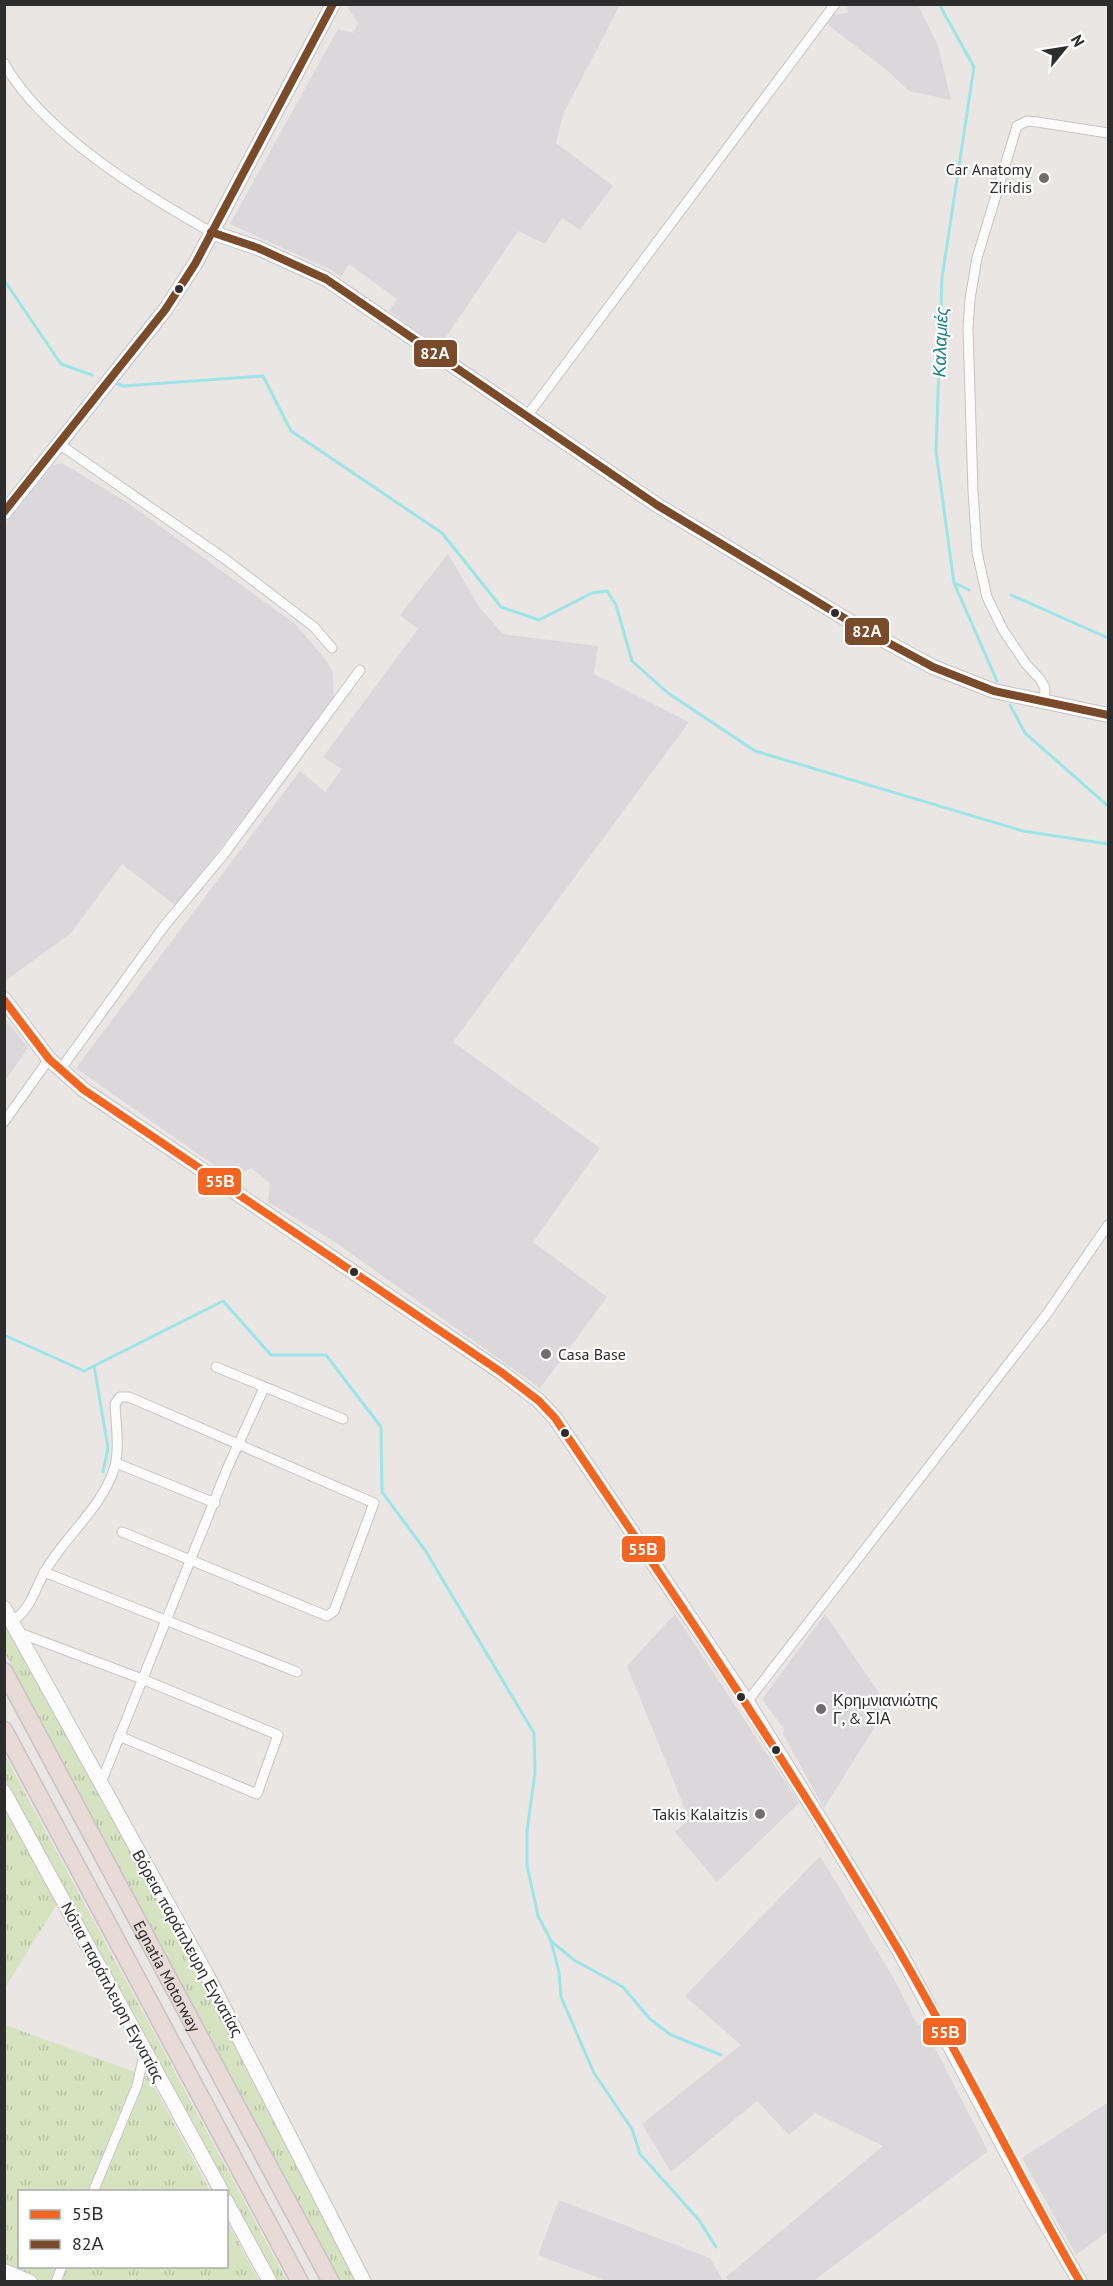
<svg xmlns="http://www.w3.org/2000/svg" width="1113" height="2286" font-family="'PT Sans',sans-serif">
<defs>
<pattern id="grass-tufts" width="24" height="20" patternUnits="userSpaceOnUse" patternTransform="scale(1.5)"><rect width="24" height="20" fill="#d6e3c0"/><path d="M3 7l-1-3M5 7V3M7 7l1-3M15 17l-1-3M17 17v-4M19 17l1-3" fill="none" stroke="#b8c3a5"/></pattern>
</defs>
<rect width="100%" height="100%" fill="#eae6e4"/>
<!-- industrial -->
<path fill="#dad8db" d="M349,5h271l-57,109 -7,29 57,43 -33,44 -18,-12 -17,26 -27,-13 -79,116 -50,-36 8,-12 -48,-35 -8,13 -10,-7 -101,-46 108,-195 15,4 5,-10 -10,-15z
M847,5h71l20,41 13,54 -42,-9 -21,-20 -61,-47 6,-9 15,-2z
M62,463l66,40 167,121 31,36 7,13 1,27 -158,206 -54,-42 -51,69 -66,48 -1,-455 48,-60z
M448,554l32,54 23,26 95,12 -4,28 95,48 -236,320 147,106 -67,94 74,55 -67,91 -205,-146 -67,-40 2,-19 -19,-15 -19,10 -156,-110 224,-297 25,21 17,-23 -19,-12 95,-128 -18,-14z
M4,1017l24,31 -23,33h-1z
M675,1614l124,189 -82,79 -42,-50 14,-13 -62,-153z
M825,1614l63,92 -64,102 -41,-74 1,-5 -22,-30z
M820,1856l73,121 25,49 4,-3 66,128 -175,130h-84l-3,-4 157,-131 -68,-33 -26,22 -32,-34 -86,71 -29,-48 99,-79 -56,-49z
M1107,2103l1,128 -32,24 -54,-97z
M559,2200l151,58 13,23h-116l-69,-26z"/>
<!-- grass -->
<path fill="url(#grass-tufts)" d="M4,1623l188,334 166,324h-18l-22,-41 -313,-587z
M4,1754l283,527h-12l-270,-500z
M4,1807l53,97 -52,84h-1z
M5,2025l144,52 61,114 -190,1v74h206l1,-45 32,60 -254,1z"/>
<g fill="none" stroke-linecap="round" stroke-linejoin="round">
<!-- stream -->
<path stroke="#9de4e6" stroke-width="3" d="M939,4l35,63 -32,211 -6,173 18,132 43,98
M4,280l57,84 31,11
M113,382l10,4 140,-10 28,55 151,102 59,74 38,13 53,-27 15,-2 9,14 16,56 36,32 87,58 268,80 85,13
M955,583l14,7
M1011,595l97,43
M1010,705l15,28 83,73
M4,1335l80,36 139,-70 48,54h55l55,72 1,65 43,58 109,183 1,40 -8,58v34l11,51 13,25 23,19 49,27 27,32 21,16 50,20
M94,1366l14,82 -5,24
M551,1941l8,31 2,25 33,76 38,56 8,25 59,66 17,27"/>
<defs>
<path id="street" d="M4,63c39,70 138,130 207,169
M527,416l308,-412
M59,444l166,115 89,68 18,21
M1044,701l1,-13 -5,-9 -14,-15 -23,-34 -16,-33 -10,-45 -4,-61 -5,-163 2,-29 7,-41 40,-132 10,-5 10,1 71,11
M60,1070l105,-145 59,-71 136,-184
M4,1122l45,-63
M216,1367l127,52
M116,1463l99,40
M44,1572l253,100
M11,1622c19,-11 23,-31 33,-49 19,-35 58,-65 70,-104 6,-18 2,-45 1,-65l5,-7h9l245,106 -40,108 -7,5 -205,-84
M17,1632l125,47 136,56 -21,59 -138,-58
M747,1702l299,-387 62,-90
M100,1785l127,-316 37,-81
M93,2192l44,-106 8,-36
M56,2282l6,-16"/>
<path id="secondary" d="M211,232l47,16 68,31 331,226 202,122 74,40 61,24 114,24
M4,513l161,-203 30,-46 138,-260
M4,999l45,60 35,31 417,282 38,29 16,17 192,284 79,127 75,125 130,244 49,84
M4,1608l204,369 156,305
M4,1792l218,400
M226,2201l44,81
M4,2271l26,11"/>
<g id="highway">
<path id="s1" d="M4,1671l327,611"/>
<path d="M4,1730l296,552"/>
</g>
</defs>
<!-- street casing -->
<use href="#street" stroke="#c5c3c4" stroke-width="11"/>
<!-- secondary casing -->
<use href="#secondary" stroke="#c5c3c4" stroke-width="16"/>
<!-- highway casing -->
<use href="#highway" stroke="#c6c4c3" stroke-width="19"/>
<!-- street -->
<use href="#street" stroke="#fcfbfb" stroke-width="9"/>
<!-- secondary -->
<use href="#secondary" stroke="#fcfbfb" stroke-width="14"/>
<!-- highway -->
<use href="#highway" stroke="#e8dad6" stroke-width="16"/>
<defs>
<path id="bus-1" d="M4,1000l45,59 35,31 417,282 38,29 16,17c119,176 237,350 344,533 64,109 118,222 181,331"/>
<path id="bus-2" d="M211,232l47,16 68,31 331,226 202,122 74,40 61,24 114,24
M4,512l161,-202 30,-46 138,-260"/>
</defs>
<!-- bus-1 casing -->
<use href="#bus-1" stroke="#fff" stroke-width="12"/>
<!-- bus-2 casing -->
<use href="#bus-2" stroke="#fff" stroke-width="12"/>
<!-- bus-1 -->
<use href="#bus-1" stroke="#f26522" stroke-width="8"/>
<!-- bus-2 -->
<use href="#bus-2" stroke="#7a4b2a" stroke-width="8"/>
</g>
<!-- markers -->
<g fill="#6f6e6d" stroke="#fff" stroke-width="2">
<circle cx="1044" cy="178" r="6"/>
<circle cx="546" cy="1354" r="6"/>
<circle cx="821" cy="1709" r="6"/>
<circle cx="760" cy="1814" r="6"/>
</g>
<g fill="#2d2d2d" stroke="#fff" stroke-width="2">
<circle cx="179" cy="289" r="5"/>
<circle cx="835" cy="613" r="5"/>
<circle cx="354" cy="1272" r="5"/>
<circle cx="565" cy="1433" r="5"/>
<circle cx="741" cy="1697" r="5"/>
<circle cx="776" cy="1750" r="5"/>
</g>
<g text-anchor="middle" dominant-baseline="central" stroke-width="4.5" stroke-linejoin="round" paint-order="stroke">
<!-- poi labels -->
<g font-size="16" fill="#2d2d2d" stroke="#fff" text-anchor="end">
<text x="1032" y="169">Car Anatomy<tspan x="1032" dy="18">Ziridis</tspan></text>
<text x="558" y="1354" text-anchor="start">Casa Base</text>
<text x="833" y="1700" text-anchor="start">Κρημνιανιώτης<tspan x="833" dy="18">Γ, &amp; ΣΙΑ</tspan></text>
<text x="748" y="1814">Takis Kalaitzis</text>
</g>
<!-- street labels -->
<g font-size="16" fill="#2d2d2d" stroke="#fff">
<text transform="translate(188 1943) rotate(61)">Βόρεια παράπλευρη Εγνατίας</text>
<text stroke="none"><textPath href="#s1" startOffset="346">Egnatia Motorway</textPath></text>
<text transform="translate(113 1992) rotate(62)">Νότια παράπλευρη Εγνατίας</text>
</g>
<!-- water labels -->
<g font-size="18" font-style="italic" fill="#167d8a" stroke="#fff">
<text transform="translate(940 342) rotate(-88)">Καλαμιές</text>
</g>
</g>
<g stroke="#fff" stroke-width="2">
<rect x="413" y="339" width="45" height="29" rx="6" fill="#7a4b2a"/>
<rect x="844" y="617" width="46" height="29" rx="6" fill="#7a4b2a"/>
<rect x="197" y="1167" width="45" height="29" rx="6" fill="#f26522"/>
<rect x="621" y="1535" width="45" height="28" rx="6" fill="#f26522"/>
<rect x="922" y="2017" width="45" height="29" rx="6" fill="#f26522"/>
</g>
<g font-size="16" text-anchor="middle" font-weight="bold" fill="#fff">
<text x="435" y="359">82Α</text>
<text x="867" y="637">82Α</text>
<text x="220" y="1187">55Β</text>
<text x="643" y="1555">55Β</text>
<text x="945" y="2038">55Β</text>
</g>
<!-- border -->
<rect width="1113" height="2286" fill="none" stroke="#2d2d2d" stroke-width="12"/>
<!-- legend -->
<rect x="18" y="2190" width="210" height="78" fill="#ffffff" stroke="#ababab" stroke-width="1.5"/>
<rect x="30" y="2210" width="30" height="9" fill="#f26522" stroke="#ababab" stroke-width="1.5"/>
<text x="72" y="2220" font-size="18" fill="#2d2d2d">55Β</text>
<rect x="30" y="2240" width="30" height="9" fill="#7a4b2a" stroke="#ababab" stroke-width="1.5"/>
<text x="72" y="2250" font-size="18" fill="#2d2d2d">82Α</text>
<!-- north arrow -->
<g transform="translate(1065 48) rotate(60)" stroke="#ffffff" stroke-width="4.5" paint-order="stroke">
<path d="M0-4.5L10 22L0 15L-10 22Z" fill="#2d2d2d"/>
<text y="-9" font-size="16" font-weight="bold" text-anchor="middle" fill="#2d2d2d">N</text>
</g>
</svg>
